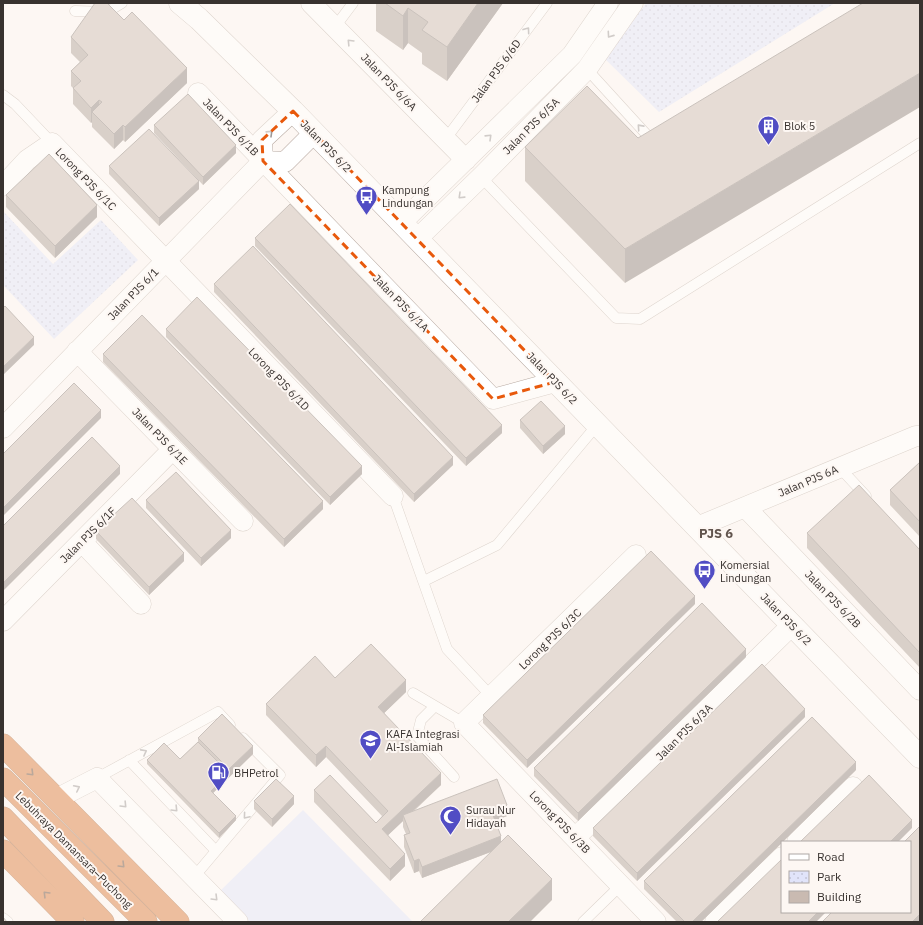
<svg xmlns="http://www.w3.org/2000/svg" width="923" height="925" font-family="'IBM Plex Sans',sans-serif">
<defs>
<pattern id="park-dots" width="8" height="8" patternUnits="userSpaceOnUse"><rect width="8" height="8" fill="#e1e4fa"/><path d="M2 2h.1M6 6h.1" fill="none" stroke="#c2c4d7" stroke-width="1.8" stroke-linecap="round"/></pattern>
</defs>
<rect width="100%" height="100%" fill="#fdf7f3"/>
<!-- grass -->
<path fill="#e1e4fa" d="M303,810l110,112h-163l-30,-31z"/>
<!-- park -->
<path fill="url(#park-dots)" d="M646,3h189l-176,109 -54,-53z
M3,211l50,53 48,-44 37,40 -84,79 -51,-54z"/>
<g fill="none" stroke-linecap="round" stroke-linejoin="round">
<defs>
<path id="service" d="M75,11l32,1 15,-9
M335,27l18,-24
M585,67l62,68 10,2
M3,95l12,9 37,39
M445,140l102,-137
M481,177l135,141 24,1 280,-176
M840,468l26,28
M393,496l54,153 44,47
M424,581l73,-36 100,-120
M413,693l51,30
M434,707l-13,13 -4,16 37,41
M129,760l87,91
M97,778l121,-66 12,13
M194,877l86,-102 -37,-37
M3,918l5,4
M583,922l38,-37"/>
<path id="minor" d="M311,3l155,157
M198,93l295,306 62,-17
M263,161l-1,-21 31,-29
M3,186l24,-26 25,-17 341,353
M401,223l171,-168 36,-52
M417,239l64,-62 106,-108 46,-66
M77,351l166,170
M3,428l260,-267 22,1 29,-29
M746,508l174,182
M697,527l219,-91h4
M82,542l59,62
M636,555l-172,168 192,199
M3,621l170,-172
M56,799l41,-21 141,144
M575,838l217,-213
M797,842l56,-55
M715,922l67,-65"/>
<path id="tertiary" d="M180,3l19,16 94,92 627,646"/>
<path id="motorway" d="M3,745l175,177
M3,779l143,143
M3,818l100,104
M3,851l70,71"/>
</defs>
<!-- service casing -->
<use href="#service" stroke="#b8aaa2" stroke-width="11"/>
<!-- minor casing -->
<use href="#minor" stroke="#b8aaa2" stroke-width="21"/>
<!-- tertiary casing -->
<use href="#tertiary" stroke="#b8aaa2" stroke-width="23"/>
<!-- motorway casing -->
<use href="#motorway" stroke="#a16035" stroke-width="23"/>
<!-- service -->
<use href="#service" stroke="#fff" stroke-width="10"/>
<!-- minor -->
<use href="#minor" stroke="#fff" stroke-width="20"/>
<!-- tertiary -->
<use href="#tertiary" stroke="#fff" stroke-width="22"/>
<!-- motorway -->
<use href="#motorway" stroke="#da7938" stroke-width="22"/>
</g>
<!-- wall -->
<path fill="#ada098" d="M376,3h127l-56,78 -25,-17v-11l-14,-10 -5,7 -27,-19z
M71,37l116,46 -62,59 -2,-2 -9,9 -22,-22v-5l-1,1 -18,-19v-16l-2,-2v-15l9,-9 -9,-9z
M154,125l82,28 -33,32 -49,-52z
M638,138l-13,145 -100,-102v-34z
M109,166l90,23 -40,37 -50,-52z
M6,195l91,22 -42,41 -49,-51z
M255,238l247,195 -36,33 -211,-220z
M214,284l239,181 -39,37 -200,-210z
M166,329l196,145 -32,31 -164,-168z
M103,354l220,155 -39,38 -181,-185z
M520,420l45,14 -22,20 -23,-26z
M920,462v75l-30,-32v-15z
M146,500l85,38 -30,28 -55,-58z
M96,531l88,30 -35,34 -53,-56z
M807,533l113,17v118l-113,-120z
M695,604l-168,164 -44,-45v-8z
M746,657l-168,164 -44,-45v-8z
M335,678l71,14 -22,21 57,72 -28,27 94,4 -12,5 6,21 51,58 -61,-48 -69,26 -3,-7 -5,2 -10,-26v-12l2,-1 -3,-7v-6l-15,14 17,31 -15,15 -76,-79v-12l62,33 6,-7 -56,-59 -10,10 -50,-52v-11z
M805,717l-168,164 -44,-45v-8z
M198,738l55,16 -40,39 23,27 -17,18 -72,-74v-4l33,-1 18,-17z
M856,770l-155,152h-24l-33,-33v-8z
M254,801l40,3 -22,23 -18,-18z"/>
<!-- shaded-wall -->
<path fill="#8d827c" d="M478,3h25l-56,78v-34z
M408,8v35l-5,7v-34z
M187,68v15l-62,59v-15z
M920,73v34l-295,176v-34z
M99,100v15l-7,-3v10l-1,1v-15z
M123,125v15l-9,9v-15z
M236,145v8l-33,32v-8z
M199,181v8l-40,37v-8z
M97,205v12l-42,41v-12z
M34,337v8l-31,30v-8z
M101,410v8l-98,98v-8z
M502,425v8l-36,33v-8z
M565,426v8l-22,20v-8z
M453,457v8l-39,37v-8z
M120,466v8l-117,117v-8z
M362,466v8l-32,31v-8z
M323,501v8l-39,38v-8z
M231,530v8l-30,28v-8z
M184,553v8l-35,34v-8z
M695,596v8l-168,164v-8z
M746,649v8l-168,164v-8z
M406,680v12l-28,27v-12z
M805,709v8l-168,164v-8z
M253,746v8l-42,41v-4l18,-18v-4z
M326,746v11l-10,10v-12z
M856,762v8l-155,152h-9z
M441,773v12l-37,34 -1,-4v6l-21,20v-12z
M294,796v8l-22,23v-8z
M507,805v11l-16,6v-12z
M236,816v4l-17,18v-5z
M912,820v8l-14,14h-8z
M501,836v12l-79,30v-11z
M405,854v12l-15,15v-12z
M419,859v12l-5,2v-12z
M552,879v21l-22,22h-22z
M818,912h8l-10,10h-8z
M920,914v8h-8z"/>
<!-- building -->
<path fill="#c9bab1" stroke="#8d827c" d="M95,3h12l17,17 8,-8 55,56 -62,59 -2,-2 -9,9 -22,-22 10,-10 -3,-2 -8,8 -18,-20 8,-7 -10,-10 17,-16 -17,-18z
M385,3h93l-31,44 -25,-17 6,-8 -20,-14 -5,8z
M863,3h57v70l-295,176 -100,-102 62,-61 51,52z
M188,94l48,51 -33,32 -49,-52z
M149,129l50,52 -40,37 -50,-52z
M49,154l48,51 -42,41 -49,-51z
M290,204l212,221 -36,33 -211,-220z
M253,246l200,211 -39,37 -200,-210z
M197,297l165,169 -32,31 -164,-168z
M5,306l29,31 -31,30v-59z
M142,315l181,186 -39,38 -181,-185z
M74,383l27,27 -98,98v-54z
M541,401l24,25 -22,20 -23,-26z
M92,437l28,29 -117,117v-57z
M920,462v60l-30,-32z
M176,472l55,58 -30,28 -55,-58z
M859,485l61,65v103l-113,-120z
M132,498l52,55 -35,34 -53,-56z
M651,551l44,45 -168,164 -44,-45z
M702,603l44,46 -168,164 -44,-45z
M371,644l35,36 -28,27 63,66 -59,56 23,25 -15,15 -76,-79 16,-15 46,48 12,-12 -62,-65 -10,9 -50,-51 49,-48 20,22z
M762,664l43,45 -168,164 -44,-45z
M222,714l31,32 -24,23 -31,-31z
M812,717l44,45 -164,160h-7l-41,-41z
M198,742l31,31 -18,18 25,25 -17,17 -72,-73 17,-17 16,16z
M869,775l43,45 -22,22h-90z
M276,779l18,17 -22,23 -18,-18z
M497,779l10,26 -16,5 10,26 -79,31 -3,-8 -5,2 -10,-26 6,-2 -7,-18z
M919,827l1,1v86l-8,8h-90l10,-10h78v-70h-6z
M508,835l44,44 -44,43h-88z
M782,859v53h36l-10,10h-91z
M3,917l4,5h-4z"/>
<!-- one-way arrows -->
<defs><path id="oneway-chevron" d="M-2-3.5L2.5 0L-2 3.5" fill="none" stroke-width="1.6" stroke-linecap="round" stroke-linejoin="round"/></defs>
<g stroke="#9c9897">
<use href="#oneway-chevron" transform="translate(527 30) rotate(-54)"/>
<use href="#oneway-chevron" transform="translate(610 35) rotate(125)"/>
<use href="#oneway-chevron" transform="translate(350 42) rotate(-134)"/>
<use href="#oneway-chevron" transform="translate(640 127) rotate(-132)"/>
<use href="#oneway-chevron" transform="translate(270 133) rotate(-44)"/>
<use href="#oneway-chevron" transform="translate(489 137) rotate(-44)"/>
<use href="#oneway-chevron" transform="translate(461 196) rotate(136)"/>
<use href="#oneway-chevron" transform="translate(144 752) rotate(-28)"/>
<use href="#oneway-chevron" transform="translate(77 788) rotate(-27)"/>
<use href="#oneway-chevron" transform="translate(124 805) rotate(46)"/>
<use href="#oneway-chevron" transform="translate(175 809) rotate(46)"/>
<use href="#oneway-chevron" transform="translate(246 816) rotate(130)"/>
<use href="#oneway-chevron" transform="translate(215 898) rotate(45)"/>
</g>
<g stroke="#694732">
<use href="#oneway-chevron" transform="translate(31 773) rotate(45)"/>
<use href="#oneway-chevron" transform="translate(122 865) rotate(45)"/>
<use href="#oneway-chevron" transform="translate(46 894) rotate(-135)"/>
</g>
<!-- marked area -->
<path d="M0 0H923V925H0ZM293,111l262,271 -62,17 -230,-238 -1,-21z" fill="#fdf7f3" fill-opacity=".55" fill-rule="evenodd"/>
<path fill="none" stroke="#e8590c" stroke-width="3" stroke-dasharray="8 5" stroke-linejoin="round" d="M293,111l262,271 -62,17 -230,-238 -1,-21z"/>
<!-- icons -->
<defs>
<symbol id="building-pin" viewBox="-11 -11 22 30"><path d="M0 17L-7.5 6A9.5 9.5 0 1 1 7.5 6Z" fill="#514dc4" stroke="#fdf7f3"/><path d="M-4-6H4V6H1V3H-1V6H-4ZM-2.5-4.3h1.7v1.8h-1.7ZM.8-4.3h1.7v1.8H.8ZM-2.5-1h1.7V.8h-1.7ZM.8-1h1.7V.8H.8Z" fill="#fff"/></symbol>
<symbol id="bus-pin" viewBox="-11 -11 22 30"><path d="M0 17L-7.5 6A9.5 9.5 0 1 1 7.5 6Z" fill="#514dc4" stroke="#fdf7f3"/><path d="M-5-6H5V4H4V6H2V4H-2V6H-4V4H-5ZM-3.5-4V0h7V-4ZM-3.5 1.2v1.5H-2V1.2ZM2 1.2v1.5H3.5V1.2Z" fill="#fff"/></symbol>
<symbol id="school-pin" viewBox="-11 -11 22 30"><path d="M0 17L-7.5 6A9.5 9.5 0 1 1 7.5 6Z" fill="#514dc4" stroke="#fdf7f3"/><path d="M0-5L7-2L0 1L-7-2ZM-4 1L0 2.5L4 1V4Q0 6-4 4Z" fill="#fff"/></symbol>
<symbol id="fuel-pin" viewBox="-11 -11 22 30"><path d="M0 17L-7.5 6A9.5 9.5 0 1 1 7.5 6Z" fill="#514dc4" stroke="#fdf7f3"/><path d="M-5.5-6h7V0h2V4h1.3V-2.5L3-4.5l.8-.8L6-3V5H2.5V1h-1V6h-7ZM-4.2-4.7v3.2H.2V-4.7Z" fill="#fff"/></symbol>
<symbol id="mosque-pin" viewBox="-11 -11 22 30"><path d="M0 17L-7.5 6A9.5 9.5 0 1 1 7.5 6Z" fill="#514dc4" stroke="#fdf7f3"/><path d="M3.5-4.9A6 6 0 1 0 3.5 4.9A5 5 0 1 1 3.5-4.9Z" fill="#fff"/></symbol>
</defs>
<g fill-rule="evenodd">
<use href="#building-pin" x="756" y="114" width="25" height="34"/>
<use href="#bus-pin" x="354" y="184" width="25" height="34"/>
<use href="#bus-pin" x="692" y="558" width="25" height="34"/>
<use href="#school-pin" x="358" y="728" width="25" height="34"/>
<use href="#fuel-pin" x="206" y="760" width="25" height="34"/>
<use href="#mosque-pin" x="438" y="804" width="25" height="34"/>
</g>
<g text-anchor="middle" dominant-baseline="central" stroke-width="4" stroke-linejoin="round" paint-order="stroke">
<!-- street labels -->
<g font-size="11" fill="#38322f" stroke="#fdf7f3">
<text transform="translate(496 71) rotate(-54)">Jalan PJS 6/6D</text>
<text transform="translate(389 82) rotate(46)">Jalan PJS 6/6A</text>
<text transform="translate(531 126) rotate(-45)">Jalan PJS 6/5A</text>
<text transform="translate(231 127) rotate(46)">Jalan PJS 6/1B</text>
<text transform="translate(326 146) rotate(46)">Jalan PJS 6/2</text>
<text transform="translate(86 179) rotate(46)">Lorong PJS 6/1C</text>
<text transform="translate(133 294) rotate(-46)">Jalan PJS 6/1</text>
<text transform="translate(401 303) rotate(46)">Jalan PJS 6/1A</text>
<text transform="translate(552 378) rotate(46)">Jalan PJS 6/2</text>
<text transform="translate(279 379) rotate(46)">Lorong PJS 6/1D</text>
<text transform="translate(160 436) rotate(46)">Jalan PJS 6/1E</text>
<text transform="translate(808 481) rotate(-23)">Jalan PJS 6A</text>
<text transform="translate(88 535) rotate(-45)">Jalan PJS 6/1F</text>
<text transform="translate(833 599) rotate(46)">Jalan PJS 6/2B</text>
<text transform="translate(786 619) rotate(46)">Jalan PJS 6/2</text>
<text transform="translate(550 639) rotate(-44)">Lorong PJS 6/3C</text>
<text transform="translate(684 732) rotate(-45)">Jalan PJS 6/3A</text>
<text transform="translate(560 822) rotate(46)">Lorong PJS 6/3B</text>
<text transform="translate(74 850) rotate(45)">Lebuhraya Damansara–Puchong</text>
</g>
<!-- poi labels -->
<g font-size="11" fill="#38322f" stroke="#fdf7f3" text-anchor="start">
<text x="784" y="126">Blok 5</text>
<text x="382" y="190">Kampung<tspan x="382" dy="13">Lindungan</tspan></text>
<text x="720" y="565">Komersial<tspan x="720" dy="13">Lindungan</tspan></text>
<text x="386" y="734">KAFA Integrasi<tspan x="386" dy="13">Al-Islamiah</tspan></text>
<text x="234" y="773">BHPetrol</text>
<text x="466" y="810">Surau Nur<tspan x="466" dy="13">Hidayah</tspan></text>
</g>
<!-- quarter labels -->
<g font-size="13" font-weight="bold" fill="#61544d" stroke="#fdf7f3">
<text x="716" y="533">PJS 6</text>
</g>
</g>
<!-- border -->
<rect width="923" height="925" fill="none" stroke="#38322f" stroke-width="8"/>
<!-- legend -->
<rect x="781" y="841" width="130" height="72" fill="#fdf7f3" stroke="#aea8a5"/>
<rect x="789" y="854" width="20" height="6" fill="#ffffff" stroke="#aea8a5"/>
<text x="817" y="861" font-size="12" fill="#38322f">Road</text>
<rect x="789" y="871" width="20" height="12" fill="url(#park-dots)" stroke="#aea8a5"/>
<text x="817" y="881" font-size="12" fill="#38322f">Park</text>
<rect x="789" y="891" width="20" height="12" fill="#c9bab1" stroke="#aea8a5"/>
<text x="817" y="901" font-size="12" fill="#38322f">Building</text>
</svg>
